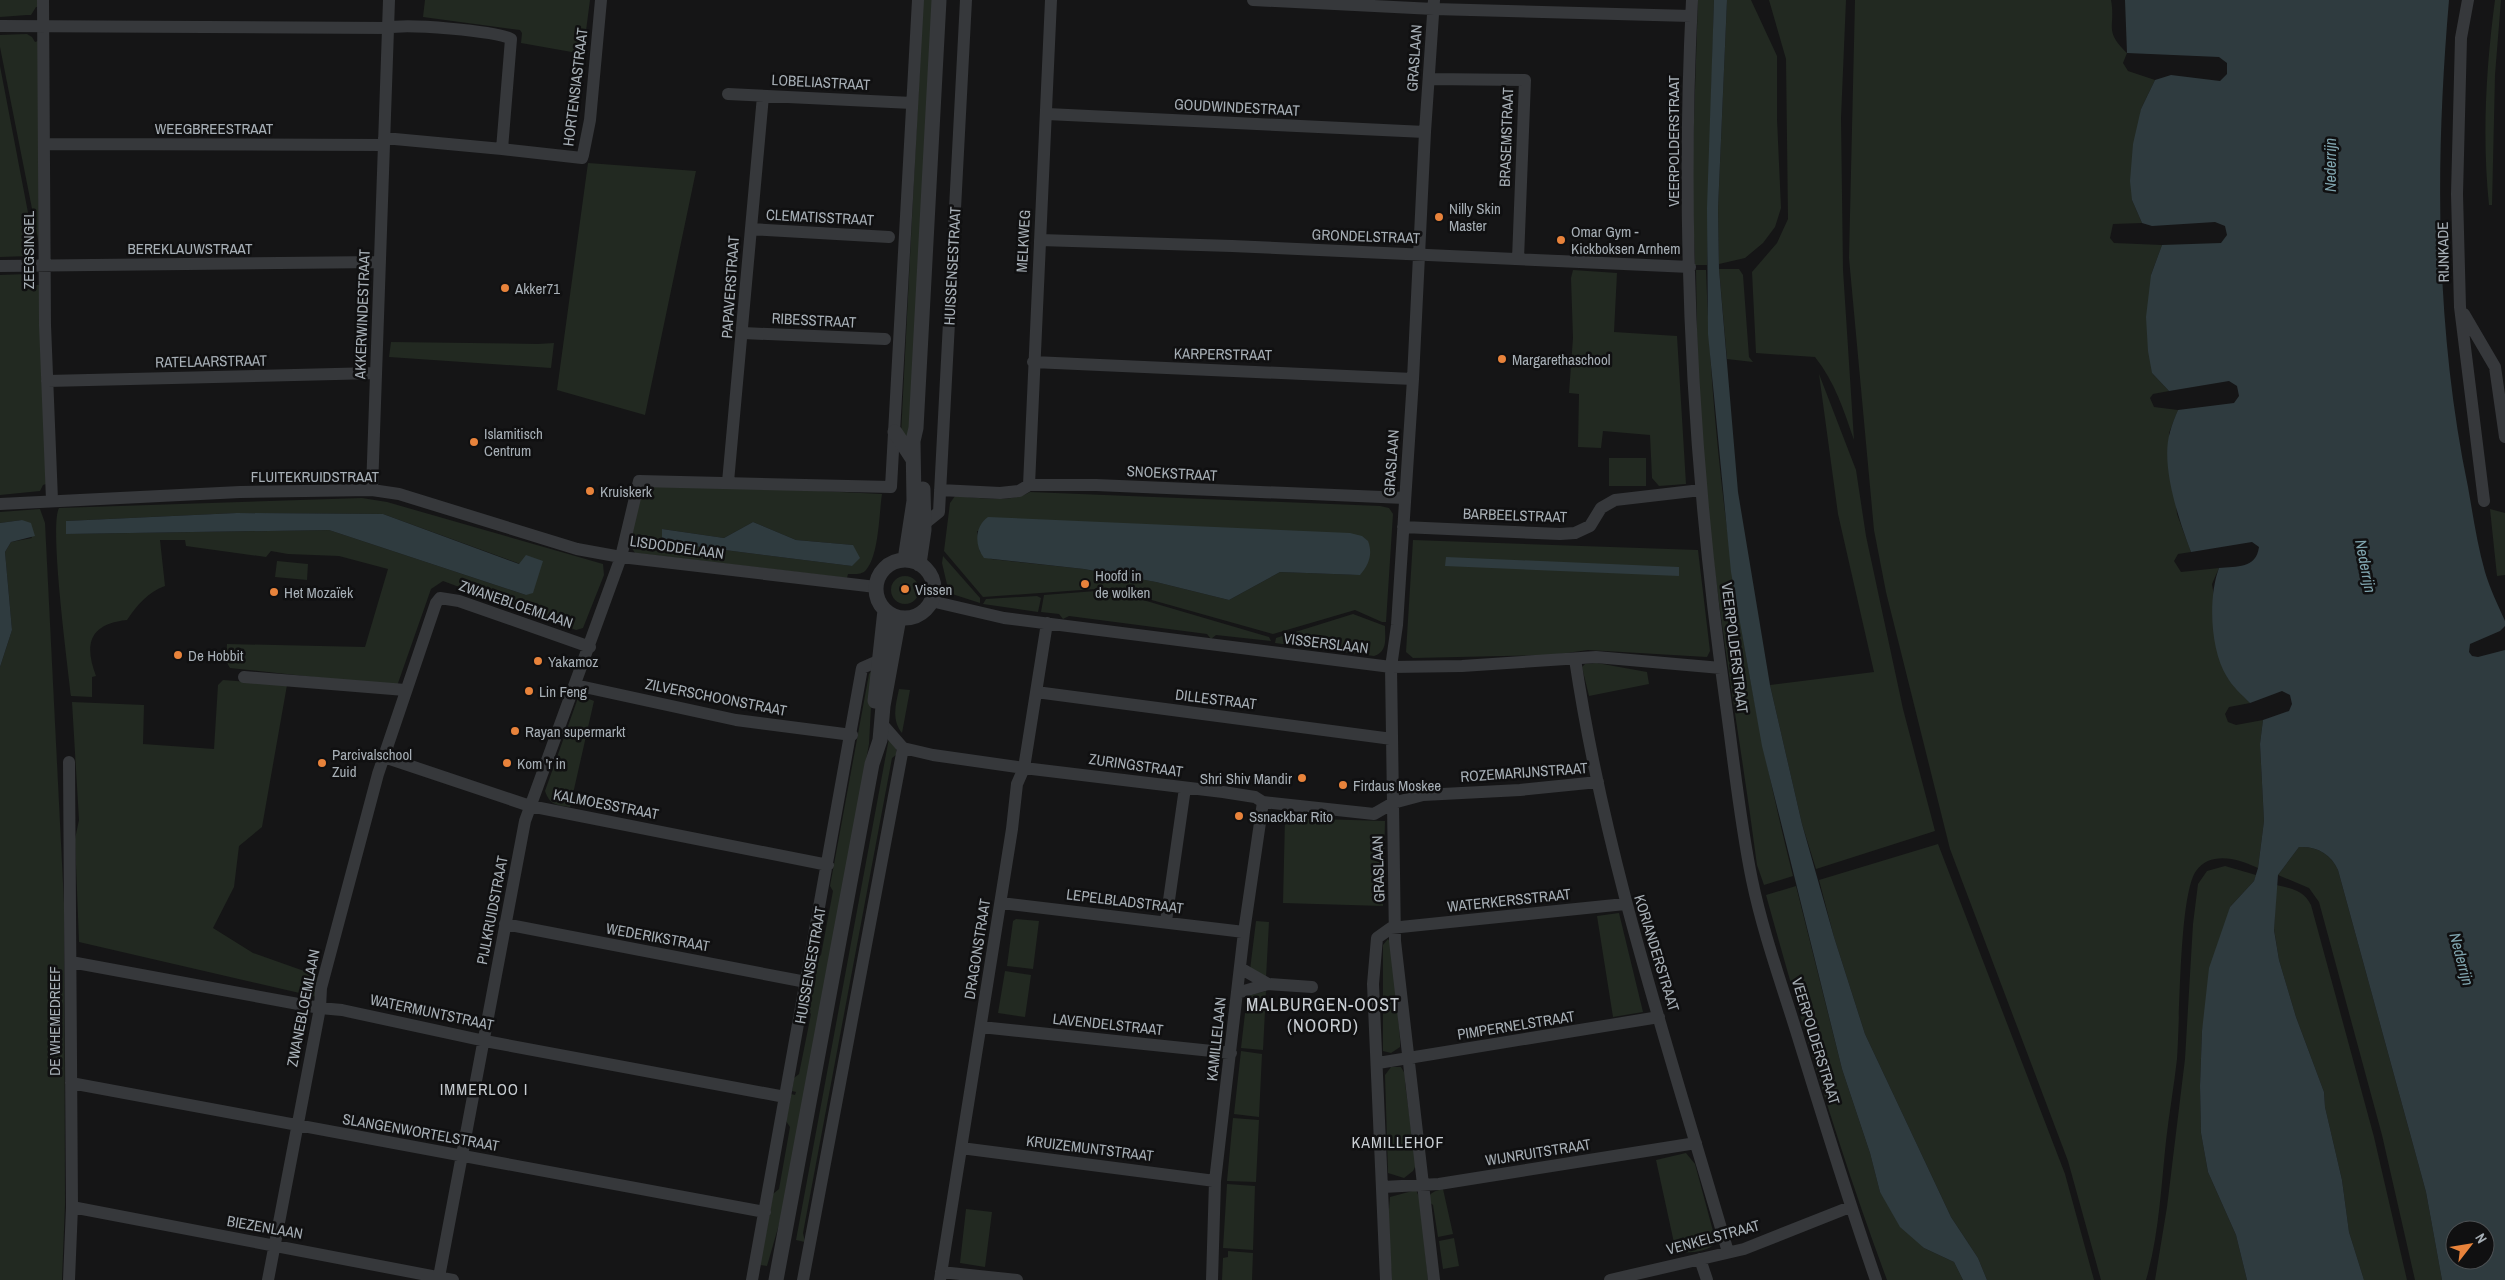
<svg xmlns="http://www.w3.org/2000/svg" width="2505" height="1280" font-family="'Archivo Narrow',sans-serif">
<rect width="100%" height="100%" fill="#151516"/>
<!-- green -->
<path fill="#222921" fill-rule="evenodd" d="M0,0h39v7h-3l-5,8h-4l-27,2z
M425,0h165l-7,54 -62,-11 1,-10 -2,-3 -97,-13z
M923,0h10l-24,441 -8,-6z
M1698,0h16l-7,265h-12l-3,-86z
M1727,0h24l26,56v63l4,89 -6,19 -12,16 -18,15 -26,6 -1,-55z
M1769,0h77l-5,118 2,152 11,170c-10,-29 -19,-58 -39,-83l-59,-4 -4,-81 25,-29 11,-24 -2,-160z
M1855,0h256c5,27 -8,30 16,53l-4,10 5,8 27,9 -14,29 -9,91 10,23 -29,1 -3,14 4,5 48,2 -11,30 1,98 17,18 -16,3 -3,4 4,9 24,3 -9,23 8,81 14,38 -13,2 -4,7 7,11 38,-4 -7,16 15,93 23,26 -21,4 -4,7 3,8 8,3 27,-5 -3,24 4,77 -6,47c-19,-9 -47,-18 -62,3 -17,24 -16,151 -19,188 -3,27 -8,55 -11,82 -5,47 -7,94 -20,139h-45l-33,-119 -118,-312 -64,-257 -12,-62 -25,-272z
M2495,0h6l-6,75 -3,130h-3c-7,-67 -3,-138 6,-205z
M27,34l5,3 3,5 3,-1 1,203 -39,-197v-12z
M0,66l34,178 1,5 -6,7 -29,1z
M588,163l108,8 -51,244 -88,-25z
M1719,269h20l4,6 6,82 4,5 -26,-3z
M1573,270l44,3 -3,59 63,4 9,148 -27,2 -7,-8 -2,-43 -47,-4 -2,17 -23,-1 1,-53 -10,-1 4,-55 -2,-60z
M1696,270h10c7,204 37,408 87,606l-29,9 -7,-20c-19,-145 -47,-290 -56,-436 -4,-53 -4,-106 -5,-159z
M28,274l7,7 1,4h4l6,199 -3,1 -3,6 -40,4v-220z
M391,342l147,2 16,-1 -3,25 -162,-11z
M1819,374l37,96 10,66 37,173 32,122 -119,38 -14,-45 -32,-139 104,-13 -36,-158z
M1609,458h37v28h-37z
M653,483l229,11c-3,20 -3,61 -16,76 -4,5 -12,4 -18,4l-1,4 -212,-25 -7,-11 13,-46zM753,522l43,18 57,5 -1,21 -182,-23 -8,-4v-10l62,9z
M1030,492l350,14 9,2 4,6 -7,108h-4l-27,-12 -82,24 -164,-46 -126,9 -39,-46 6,-48 5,-7c23,1 55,8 75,-4zM977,531l383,44 -80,-3 -51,28 -73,-18 -72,-13 -93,-10 -11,-7z
M362,498l25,4 216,62 1,11 -21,53 -7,2 -133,-49 -12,8 -34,97 -167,-18 -4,-7 1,-17 138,3 23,-78 -49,-13 -51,-2 -17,-3 -5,6 -80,-11 -1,-6h-25l5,46c-17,6 -28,19 -38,34 -38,4 -43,24 -31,56l-4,1v20l-21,-1c-3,-29 -22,-170 -12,-188zM237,513l146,1 137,50 6,31 -197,-65 -263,4v-13z
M40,509l5,14 19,380 1,301 -3,76h-62v-613l12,-37 -7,-78 6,-10 21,-4 -10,-18 -22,3v-11z
M2490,509l15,4v62l-8,1z
M1413,540l285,10 12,101 -3,6 -119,-7 -36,5 -139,3 -7,-6z
M943,556l37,42v5l-31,-10 -7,-30z
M277,561l31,3 -1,16 -32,-3z
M891 590a14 14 0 1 1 28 0a14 14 0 1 1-28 0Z
M1109,590l160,47 2,4 -55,-6 -5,4 -4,-5 -138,-18 -6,3 -4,-5 -18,-2 3,-17z
M1037,596l4,2 -3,14 -55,-8 3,-5z
M1353,614l32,12c0,12 3,26 -11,30l-99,-13 1,-5z
M1597,663l50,9 2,12 -60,12 -7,-29 3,-3z
M873,669l-4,75 -85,463 -17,59 -7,-1 13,-71 6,-5 11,-62 -4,-6 5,-27 4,1 1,-3 -4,-1 2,-13 5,-4 12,-60 -4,-5 10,-50 4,-4 12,-64 -3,-5 39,-212z
M223,680l64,5 -25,142 -23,19 -5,41 -21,41 40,25 68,24 -4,20 -238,-55 -4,-103 4,-19 -7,-118 72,3 -1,39 71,5 4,-64z
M899,689l11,1 -8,43c-11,-14 -6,-29 -3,-44z
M579,695l15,6 -24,106c-14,-2 -20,-2 -25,-16z
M889,738l7,8v9l-4,3 -89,475 2,9 -9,-2z
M1285,818l100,3 -2,85 -100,-3z
M1938,844l127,330 29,106h-107l-9,-22 -27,-41 -86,-183 -31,-97 -15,-57z
M2299,847c18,-1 32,7 39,23l88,322 16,88h-27l-33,-145 -63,-233 -10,-14 -31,-13z
M2225,866l31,9 -2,6 -24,26 -28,124 -2,55 1,47 7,39 28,63 11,45h-92l12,-73 18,-148 8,-135 5,-40 9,-13z
M2276,885c14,3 28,5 35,20l63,232 33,143h-43l-15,-48 -7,-52 -17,-73 -1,-15 -28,-75 -17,-57 -5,-31z
M1796,886l46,183 28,84 10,39 44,56 30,14 9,18h-76c-47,-126 -85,-255 -121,-385z
M1619,913l24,99 -30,5 -16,-101z
M1016,919l23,2 -6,48 -26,-3 6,-45z
M1256,921l13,1 -3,56 -16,-8z
M1388,939l4,7 8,93v8l-9,6 -8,-2v-106z
M1005,971l26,4 -6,42 -27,-4z
M1266,991l-3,59 -22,-2 6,-52z
M1241,1051l21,3 -3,63 -25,-3z
M1391,1067h10l7,12 -3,4 11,82 -3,6 -9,7 -16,-5 -3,-98z
M1233,1118l26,2 -3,62 -29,-1z
M1686,1153l9,11 21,78c-8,11 -27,11 -40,10l-20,-92z
M1227,1184l28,2 -2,64 -30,-2z
M1443,1189l10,45 -15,3 -5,-32 -5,-4c1,-9 7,-10 15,-12z
M1416,1190l4,9 8,81h-36l-4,-59 2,-24z
M966,1209l26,3 -7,55 -25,-4z
M1454,1238l5,28 -16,3 -4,-28z
M1228,1251l25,2 -1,27h-30l1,-22 5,-1z"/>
<!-- water -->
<path fill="#2f3b3f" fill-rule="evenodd" d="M1714,0h13l-9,209 1,60 19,223 32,193 32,139 32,113 31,97 86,183 27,41 9,22h-24l-9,-18 -30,-14 -24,-21 -20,-35 -10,-39 -28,-84 -80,-323 -31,-174 -23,-238 -1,-126z
M2125,0h324c-14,162 -14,327 19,487 5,28 9,57 17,85 5,17 13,33 20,49v5l-5,5 -30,13 -1,8 3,4 6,1 27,-7v630h-63l-16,-88 -88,-322c-7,-16 -21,-24 -39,-23l-21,28 -4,55 5,30 17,57 28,75 1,15 17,73 7,52 15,48h-117l-11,-45 -28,-63 -7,-39 -1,-47 2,-55 7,-63 21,-61 24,-26 4,-13 6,-47 -4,-77 3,-24 26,-9 3,-7 -2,-9 -8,-4 -32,12c-8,-8 -18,-17 -23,-26 -17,-27 -19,-80 -8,-109 18,-2 37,1 40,-21l-7,-5 -61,10c-12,-32 -31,-87 -21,-120 2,-8 5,-15 8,-22l56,-7 5,-7 -2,-10 -8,-5 -60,10 -17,-18 -4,-22 -2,-34 5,-42 11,-30 59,-2 6,-8 -2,-9 -10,-4 -63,4 -10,-3 -10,-23 -2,-19 3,-37 8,-35 14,-29 16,-5 49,6 7,-7v-11l-8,-6 -92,-4zM2455,1230h30v30h-30z
M237,513l146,1 136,50 7,-9 17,6 -10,32 -7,2 -197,-65 -263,4v-13z
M988,517l362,16 12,3 6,5c5,13 1,24 -8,34l-80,-3 -51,28 -73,-18 -72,-13 -100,-11c-10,-13 -9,-32 4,-41z
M22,520l9,3 4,13 -24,6 -6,10 7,78 -12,37v-144z
M753,522l43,18 57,5 7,13 -8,8 -182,-23 -8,-4v-10l62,9z
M1446,557l233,10v9l-234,-10z"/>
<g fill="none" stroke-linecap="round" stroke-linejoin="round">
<!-- minor -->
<path stroke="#36383b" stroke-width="12" d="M43,0l2,325 7,175
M1253,0l181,9 257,7
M1692,0c-12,235 1,472 34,705 8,58 14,117 26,175 11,53 30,105 46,157 25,81 50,163 78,243
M2468,0l-7,38 -4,156 3,113 24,194
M0,26l388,2c17,-5 108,3 123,11l-9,110 -118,-11
M1429,79l96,1 -7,179
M728,94l184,9
M1047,114l378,18
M44,144l340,1
M502,149l80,9 1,-3 7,-35 11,-120
M751,229l138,8
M1040,240l192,6 458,21
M0,266l380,-4
M2464,314l31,53 10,70
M743,333l142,6
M1033,362l380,17
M47,381l329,-8
M728,482l35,-386
M1029,485l22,-485
M372,490l17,-490
M940,490l60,3 19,-2 10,-6h67l309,13
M0,504l240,-12 132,-2 27,4 178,55 44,8 255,30
M924,524l15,-12 27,-512
M1403,527l157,7 15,-1 15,-7 11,-18 14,-8 86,-10
M931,601l73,17 387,49 71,-1 134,-9 125,11
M1575,659c30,202 96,397 153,593
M244,677l161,13
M575,685l161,35 116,15
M1036,692l356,47
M882,724l21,24 30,7 91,13 199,24 32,5 8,5 111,12 19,-11 30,-8 97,-5 78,-8
M384,757l146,49 298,59
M1001,903l243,29
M1166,921l19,-133
M505,924l301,58
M71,962l249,46 22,2 143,31 300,56
M1240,968l28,16 44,3
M1237,993l31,-9
M981,1027l250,26
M1378,1063l281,-46
M71,1083l694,129
M961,1148l254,33
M1383,1187l56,-3 257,-41
M72,1207l381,73
M1700,1259l7,21
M941,1272l76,8
M69,1280l3,-73 -3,-445
M268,1280l52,-272 1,-20 57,-214 58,-171 4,-5 19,3 131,46
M436,1280l3,-3 86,-456 96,-264 18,-76 252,6 27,-487
M752,1280l110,-612 16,-7
M803,1280l100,-532
M940,1280l72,-451 5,-45 7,-16 23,-145
M1212,1280l3,-99 29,-249 19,-130
M1386,1280l-13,-296 4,-46 14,-10 234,-24
M1434,1280l-39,-339 -4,-274 6,-42 16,-246 12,-247 9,-132
M1610,1280l134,-31 106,-42"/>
<!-- tertiary -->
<path stroke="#36383b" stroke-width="15" d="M895,432l17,26
M905,560l9,-59 -1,-60 3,-13 23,-428
M876 589a29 29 0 1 1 58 0a29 29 0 1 1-58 0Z
M919,564l5,-34 -1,-41
M875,701l10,-91
M776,1280l96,-516 8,-24 3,-34 16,-88"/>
</g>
<!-- markers -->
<g fill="#e8833b" stroke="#101011" stroke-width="2">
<circle cx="1439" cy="217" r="5"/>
<circle cx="1561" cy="240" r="5"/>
<circle cx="505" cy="288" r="5"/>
<circle cx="1502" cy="359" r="5"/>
<circle cx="474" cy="442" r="5"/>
<circle cx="590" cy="491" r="5"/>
<circle cx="1085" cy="584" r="5"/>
<circle cx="905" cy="589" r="5"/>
<circle cx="274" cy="592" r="5"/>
<circle cx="178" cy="655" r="5"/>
<circle cx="538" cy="661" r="5"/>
<circle cx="529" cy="691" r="5"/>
<circle cx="515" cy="731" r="5"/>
<circle cx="322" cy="763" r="5"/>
<circle cx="507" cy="763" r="5"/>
<circle cx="1302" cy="778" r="5"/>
<circle cx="1343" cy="785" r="5"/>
<circle cx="1239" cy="816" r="5"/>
</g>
<g text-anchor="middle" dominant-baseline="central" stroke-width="5" stroke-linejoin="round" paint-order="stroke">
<!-- street labels -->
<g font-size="15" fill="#a7afb6" stroke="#101011">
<text transform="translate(1414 58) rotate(-86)">GRASLAAN</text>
<text transform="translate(821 82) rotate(3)">LOBELIASTRAAT</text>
<text transform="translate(575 87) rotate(-83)">HORTENSIASTRAAT</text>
<text transform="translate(1237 107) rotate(3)">GOUDWINDESTRAAT</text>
<text x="214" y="128">WEEGBREESTRAAT</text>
<text transform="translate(1506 137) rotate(-88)">BRASEMSTRAAT</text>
<text transform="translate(1673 141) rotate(-90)">VEERPOLDERSTRAAT</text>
<text transform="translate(820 217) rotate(3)">CLEMATISSTRAAT</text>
<text transform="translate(1366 236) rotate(2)">GRONDELSTRAAT</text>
<text transform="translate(1023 241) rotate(-87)">MELKWEG</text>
<text x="190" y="248">BEREKLAUWSTRAAT</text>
<text transform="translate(28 250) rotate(-90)">ZEEGSINGEL</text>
<text transform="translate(2443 252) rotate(-91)">RIJNKADE</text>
<text transform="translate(952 266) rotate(-87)">HUISSENSESTRAAT</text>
<text transform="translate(730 287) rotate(-86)">PAPAVERSTRAAT</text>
<text transform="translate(362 314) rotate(-88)">AKKERWINDESTRAAT</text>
<text transform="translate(814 320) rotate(3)">RIBESSTRAAT</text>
<text transform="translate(1223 354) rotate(1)">KARPERSTRAAT</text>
<text transform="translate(211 361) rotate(-1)">RATELAARSTRAAT</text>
<text transform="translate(1391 463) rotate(-86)">GRASLAAN</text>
<text transform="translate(1172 473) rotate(3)">SNOEKSTRAAT</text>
<text x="315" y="476">FLUITEKRUIDSTRAAT</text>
<text transform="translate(1515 515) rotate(2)">BARBEELSTRAAT</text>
<text transform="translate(677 547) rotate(8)">LISDODDELAAN</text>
<text transform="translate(516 604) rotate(19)">ZWANEBLOEMLAAN</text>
<text transform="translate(1326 643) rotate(7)">VISSERSLAAN</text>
<text transform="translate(1735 648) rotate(83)">VEERPOLDERSTRAAT</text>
<text transform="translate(716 697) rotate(11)">ZILVERSCHOONSTRAAT</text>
<text transform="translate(1216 699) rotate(7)">DILLESTRAAT</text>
<text transform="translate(1136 765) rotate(8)">ZURINGSTRAAT</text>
<text transform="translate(1524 772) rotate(-4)">ROZEMARIJNSTRAAT</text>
<text transform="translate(606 804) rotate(11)">KALMOESSTRAAT</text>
<text transform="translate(1378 869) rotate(-92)">GRASLAAN</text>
<text transform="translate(1509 900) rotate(-6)">WATERKERSSTRAAT</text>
<text transform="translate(1125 901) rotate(7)">LEPELBLADSTRAAT</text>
<text transform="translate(492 910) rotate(-79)">PIJLKRUIDSTRAAT</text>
<text transform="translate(658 937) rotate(10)">WEDERIKSTRAAT</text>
<text transform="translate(977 949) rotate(-81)">DRAGONSTRAAT</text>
<text transform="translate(1657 953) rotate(73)">KORIANDERSTRAAT</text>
<text transform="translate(810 965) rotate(-80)">HUISSENSESTRAAT</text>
<text transform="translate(303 1008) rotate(-79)">ZWANEBLOEMLAAN</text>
<text transform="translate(432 1012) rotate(12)">WATERMUNTSTRAAT</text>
<text transform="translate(54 1021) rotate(-90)">DE WHEMEDREEF</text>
<text transform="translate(1108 1024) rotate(6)">LAVENDELSTRAAT</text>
<text transform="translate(1516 1025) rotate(-9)">PIMPERNELSTRAAT</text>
<text transform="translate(1216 1039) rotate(-84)">KAMILLELAAN</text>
<text transform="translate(1816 1041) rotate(73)">VEERPOLDERSTRAAT</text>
<text transform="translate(421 1132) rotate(10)">SLANGENWORTELSTRAAT</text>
<text transform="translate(1090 1148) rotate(7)">KRUIZEMUNTSTRAAT</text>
<text transform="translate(1538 1152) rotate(-9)">WIJNRUITSTRAAT</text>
<text transform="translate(265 1227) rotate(10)">BIEZENLAAN</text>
<text transform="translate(1713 1237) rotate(-15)">VENKELSTRAAT</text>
</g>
<!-- poi labels -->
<g font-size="15" fill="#a7afb6" stroke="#101011" text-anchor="start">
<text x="1449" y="208">Nilly Skin<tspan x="1449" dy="17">Master</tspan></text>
<text x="1571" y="231">Omar Gym -<tspan x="1571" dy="17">Kickboksen Arnhem</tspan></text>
<text x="515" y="288">Akker71</text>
<text x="1512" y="359">Margarethaschool</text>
<text x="484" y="433">Islamitisch<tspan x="484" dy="17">Centrum</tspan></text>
<text x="600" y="491">Kruiskerk</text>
<text x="1095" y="575">Hoofd in<tspan x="1095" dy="17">de wolken</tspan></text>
<text x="915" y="589">Vissen</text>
<text x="284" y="592">Het Mozaïek</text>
<text x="188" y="655">De Hobbit</text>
<text x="548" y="661">Yakamoz</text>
<text x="539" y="691">Lin Feng</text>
<text x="525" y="731">Rayan supermarkt</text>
<text x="332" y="754">Parcivalschool<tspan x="332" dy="17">Zuid</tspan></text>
<text x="517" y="763">Kom 'r in</text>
<text x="1292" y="778" text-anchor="end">Shri Shiv Mandir</text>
<text x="1353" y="785">Firdaus Moskee</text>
<text x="1249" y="816">Ssnackbar Rito</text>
</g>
<!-- water labels -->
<g font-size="16" font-style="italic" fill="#80a5af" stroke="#101011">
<text transform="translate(2330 165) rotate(-90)">Nederrijn</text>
<text transform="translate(2366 566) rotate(79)">Nederrijn</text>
<text transform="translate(2462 959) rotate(75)">Nederrijn</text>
</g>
<!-- neighbourhood labels -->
<g font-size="16" letter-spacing="1" fill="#c8cdd2" stroke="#101011">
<text x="484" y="1089">IMMERLOO I</text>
<text x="1398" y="1142">KAMILLEHOF</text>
</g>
<!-- quarter labels -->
<g font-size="18" letter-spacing="1" fill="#c8cdd2" stroke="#101011">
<text x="1323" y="1004">MALBURGEN-OOST<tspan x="1323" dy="21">(NOORD)</tspan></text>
</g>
</g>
<!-- north arrow -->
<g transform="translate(2470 1245) rotate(59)"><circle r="24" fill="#101011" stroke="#4c5053"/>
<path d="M0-4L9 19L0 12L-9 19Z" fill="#e8833b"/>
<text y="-8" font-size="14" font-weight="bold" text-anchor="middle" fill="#a7afb6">N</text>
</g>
</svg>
